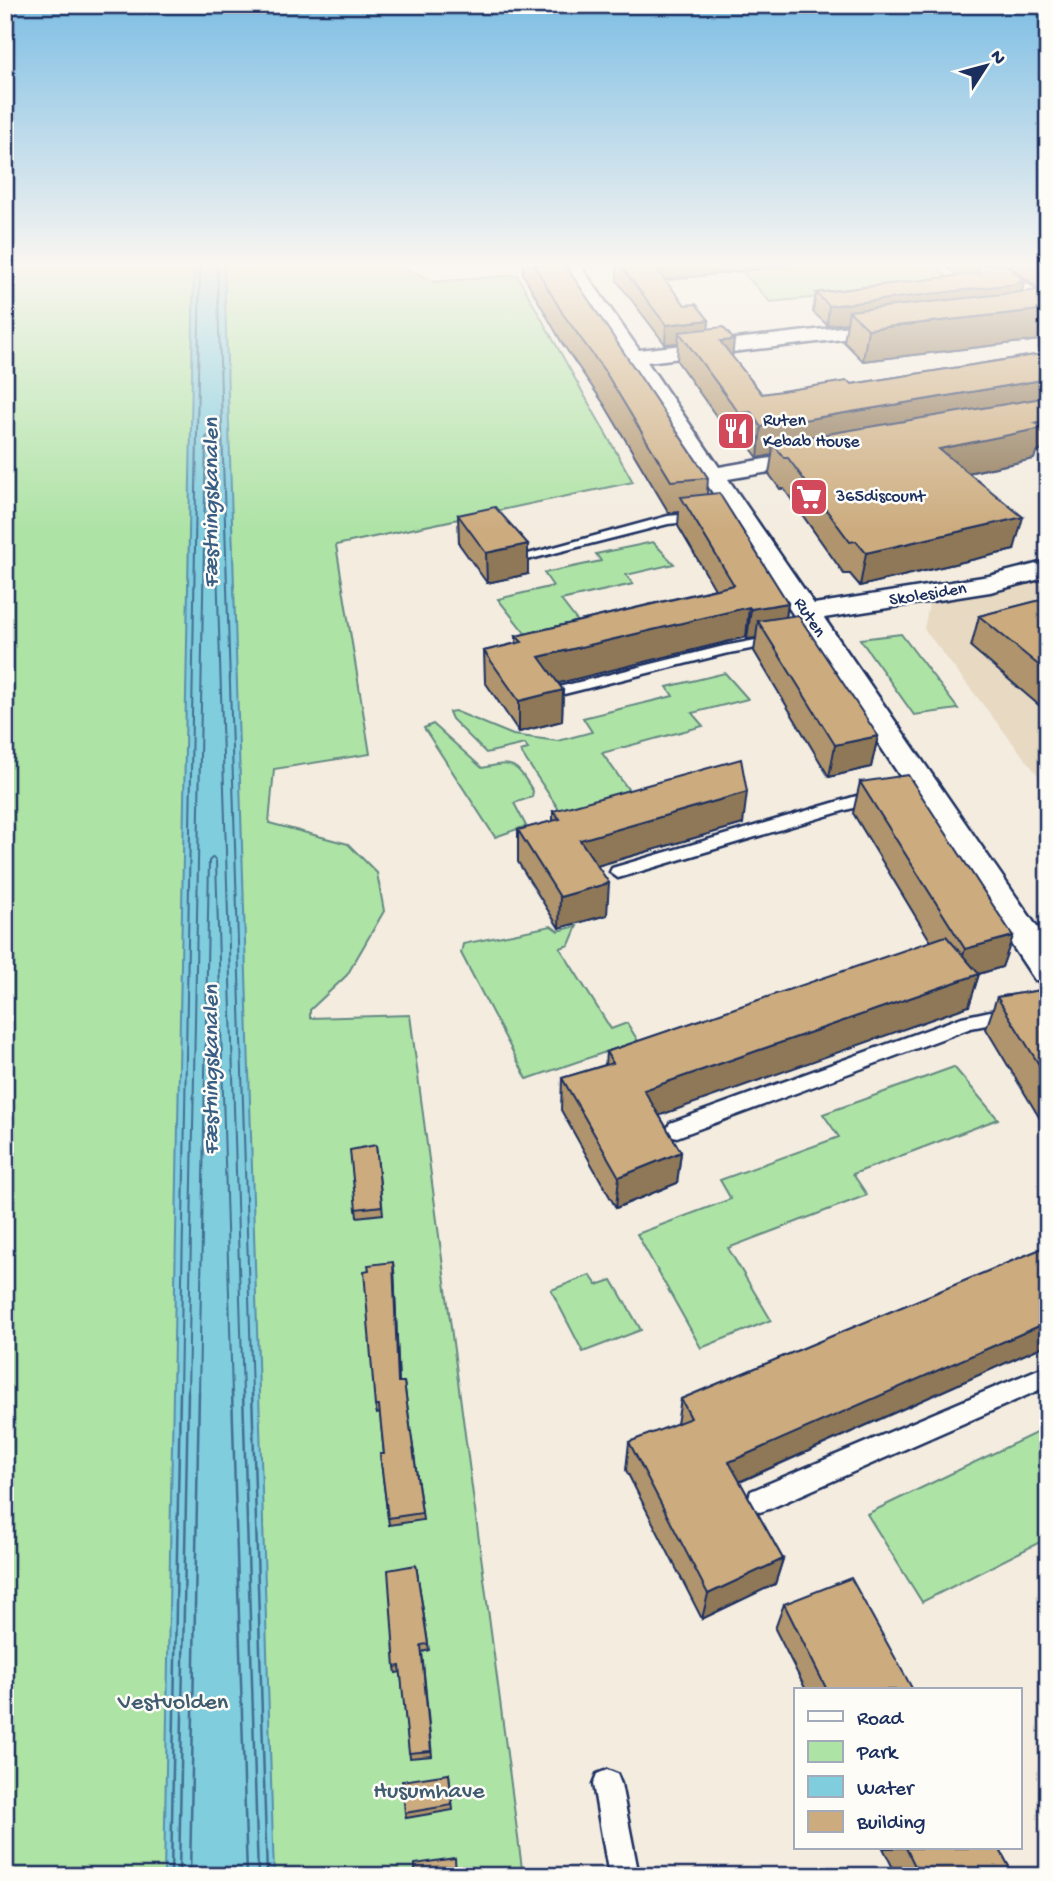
<svg xmlns="http://www.w3.org/2000/svg" width="1053" height="1881" font-family="'Gochi Hand',sans-serif">
<rect width="100%" height="100%" fill="#f3ecdf"/>
<filter id="ink" filterUnits="userSpaceOnUse"><feTurbulence type="fractalNoise" baseFrequency=".0143" numOctaves="2"/><feDisplacementMap in="SourceGraphic" scale="14" xChannelSelector="R" yChannelSelector="G"/><feConvolveMatrix kernelMatrix="1 2 1 2 8 2 1 2 1" color-interpolation-filters="sRGB"/></filter>
<g filter="url(#ink)">
<!-- built -->
<path fill="#e7d9c2" d="M1048,576v212l-124,-159 5,-24z"/>
<!-- green -->
<path fill="#aee3a6" stroke="#648982" stroke-width="2" d="M18,265h380l37,17 82,-7 116,207 -297,63 34,209 -96,15 -5,54 79,21 29,29 7,38 -37,64 -37,35v8l100,-3 113,861h-518v-1572z
M791,265h142l31,25 -112,4 -82,8 -28,-31z
M653,542l21,22 -48,11 7,9 -72,16 23,30 -52,12 -34,-43 55,-13 -9,-13 57,-12 -5,-7z
M901,634l57,75 -44,6 -54,-76z
M725,673l23,26 -56,14 11,13 -101,27 28,39 -70,19 -40,-60 8,-2 -3,-5 -39,9 -34,-34 -3,-7 6,-1 58,24 45,6 34,-9 -9,-14 90,-22 -6,-9z
M433,724l49,44c33,-8 34,-4 51,23l-1,6 -18,6 12,23 -31,11 -71,-109z
M551,926l7,5 19,-5 -8,19 -9,3 51,81 16,-6 11,18 -111,38 -66,-126 2,-9z
M954,1067l44,52 -145,55 14,21 -139,53 43,72 -70,28 -64,-114 94,-35 -11,-19 119,-43 -16,-23z
M590,1275l7,10 15,-5 29,50 -58,22 -32,-62z
M1040,1431l8,10v97l-126,64 -55,-88z"/>
<!-- water -->
<path fill="#80cdde" stroke="#588eab" stroke-width="2" d="M194,265h30l50,1611h-110z"/>
<g fill="none" stroke-linecap="round" stroke-linejoin="round">
<!-- shore-far1 -->
<path stroke="#436e91" stroke-width="2" d="M217,265l35,1129
M180,1394l20,-1129
M188,1394l18,-956 4,-4 3,4 30,956
M199,1394l10,-533 4,-4 3,4 16,533"/>
<!-- shore -->
<path stroke="#436e91" stroke-width="2.5" d="M232,1392l15,484
M243,1392l15,484
M252,1392l15,484
M171,1876l9,-484
M179,1876l9,-484
M190,1876l9,-484"/>
<defs>
<path id="service" d="M701,513l4,1v6l-37,4 -141,36 -6,-4 147,-40z
M777,636l7,4 -2,3 -58,11 -160,40 -7,-4 2,-3 165,-41z
M877,790l6,1 2,4 -2,4 -265,79 -8,-6 2,-4z
M1048,999v14l-77,15 -294,109 -7,-2 -3,-6 3,-6 292,-106z
M1048,1365v21l-279,123 -9,3 -9,-3 -3,-9 3,-9z
M607,1770l10,4 4,10 18,92h-30l-16,-92 4,-10z"/>
<path id="minor" d="M562,265h18l59,85 255,-29 10,6 -10,6 -247,29 72,105 98,-17 8,2 4,5 -4,5 -8,2 -89,15 86,125 175,-28 59,-15v16l-58,15 -166,26 224,325v41l-13,-4z
M983,265h21l44,35v16l-7,-2z"/>
</defs>
<!-- service casing -->
<use href="#service" stroke="#1b2f5e" stroke-width="5"/>
<!-- minor casing -->
<use href="#minor" stroke="#1b2f5e" stroke-width="5"/>
<!-- service -->
<use href="#service" fill="#fdfcf7" fill-rule="evenodd"/>
<!-- minor -->
<use href="#minor" fill="#fdfcf7" fill-rule="evenodd"/>
</g>
<!-- wall -->
<path fill="#af946d" stroke="#1b2f5e" stroke-width="2" d="M523,265h42l143,213 -1,16 81,109 -2,14 92,119 -7,31 -42,10 -75,-126 2,-13 -9,1 -1,-2 -188,46 5,7 -1,31 -43,11 -34,-50 -1,-31 32,-8v-7l199,-47 -37,-63 1,-14 -10,1 -65,-109 -42,-61 -39,-69z
M615,265h176l-126,15 20,25 24,15 -1,9 24,28 30,37 90,-10 196,-31v96l-12,3 -2,7 -66,14 46,77 -154,36 -10,-12h-6l-60,-85h-4l-11,-15 3,-19 -14,3 -11,-15 -11,1 -59,-83 1,-18 -13,1 -48,-63v-13z
M945,265h61l18,18 -2,9 18,-2 -31,-25h39v74l-185,22 -19,-19 3,-19 -20,2 -14,-13 3,-19 142,-17z
M458,515l70,59 -41,9 -28,-39z
M1048,598v115l-77,-66 8,-31z
M1048,730v26l-7,-6z
M860,782l153,154 -11,31 -23,7 -10,32 -310,109 22,37 -4,31 -61,25 -55,-98 1,-32 43,-13 1,-13 325,-110 -78,-129z
M553,811l190,13 -146,42 10,49 -48,13 -41,-66v-32l35,-9z
M1048,989v143l-62,-103 11,-32z
M376,1145l7,69 -26,3 -1,-8z
M1048,1246v98l-308,138 43,77 -8,25 -73,35 -76,-149 3,-28 48,-18 4,-25z
M394,1270l5,112h5l19,138 -34,5 -9,-71h4l-4,-41 -3,1 -2,-8z
M416,1565l13,85 -7,2 10,104 -22,2 -9,-86 -5,1 -1,-6z
M784,1604l129,86h-107l-31,-61z
M449,1774l4,36 -47,8 -1,-5z
M883,1848h116l15,28h-117z"/>
<!-- shaded-wall -->
<path fill="#8f7859" stroke="#1b2f5e" stroke-width="2" d="M5,265h14l-8,17 -6,2z
M651,265h140l-141,17z
M1024,280l-5,23 -170,8 -2,12 -20,2 2,-19z
M1048,309v30l-185,22 5,-32z
M709,320l-2,19 -28,-7 -1,11 -13,1 1,-19z
M734,340l-3,29 -11,-28z
M1048,379v28l-275,36 -1,12 -14,3 3,-31z
M751,412l-4,31 -11,1 3,-31z
M1048,420v29l-12,3 -2,7 -101,21 6,-31 96,-26z
M1023,517l-9,33 -154,36 6,-33z
M528,544v30l-41,9 -1,-30z
M788,603l-4,30 -26,-12 -2,17 -9,1 4,-30z
M749,607l-3,30 -207,51v-31z
M563,690l-1,31 -43,11v-31z
M878,736l-7,31 -42,10 6,-32z
M747,792l-4,32 -164,47 1,-31z
M609,883l-2,32 -48,13 1,-31z
M1013,936l-11,31 -47,14 10,-32z
M979,974l-10,32 -328,116 3,-32z
M681,1152l-4,31 -61,25 3,-31z
M393,1262l1,8 5,120 -1,-8z
M1048,1322v22l-325,145 6,-27z
M783,1559l-8,25 -73,35 6,-25z"/>
<!-- building -->
<path fill="#ccac7f" stroke="#1b2f5e" stroke-width="2" d="M534,265h31l143,213 -37,3 -65,-108 -43,-59z
M620,265h33l32,40 11,-1 13,16 -43,5z
M972,265h34l18,15 -4,1 4,2 -195,23 -13,-13 165,-20z
M1037,265h11v9z
M1048,289v20l-180,20 -19,-18z
M723,327l11,13 -14,1 42,53 85,-13 5,3 196,-31v26l-287,48 -10,-15 -12,1 -60,-81z
M1048,397v23l-13,3 8,5 -104,21 84,68 -157,36 -10,-12 -6,1 -62,-84h-4l-11,-15z
M719,493l69,110 -37,6 -2,-2 -210,50 24,33 -44,11 -35,-50 38,-9 -6,-6 218,-51 -53,-88z
M495,507l33,37 -42,9 -28,-38z
M1048,598v75l-69,-57z
M798,615l80,121 -43,9 -77,-124z
M741,759l6,33 -167,48 29,43 -49,14 -42,-67 42,-11 -7,-8z
M908,775l105,161 -48,13 -105,-167z
M946,936l33,38 -335,116 37,62 -62,25 -57,-99 51,-15 -7,-11z
M1048,989v90l-51,-82z
M376,1145l6,61 -26,3 -6,-59z
M1048,1246v76l-319,140 54,97 -75,35 -79,-152 62,-24 -10,-19z
M393,1262l5,120h6l18,131 -34,5 -8,-64h4l-5,-48h-4l-11,-135 5,-1 -1,-5z
M416,1565l12,79 -7,1 10,106 -22,2 -9,-87 -5,1 -7,-97z
M851,1578l62,112h-86l-43,-86z
M449,1774l3,31 -47,8 -3,-32z
M906,1848h93l15,28h-94z
M455,1858l1,18h-41v-12z"/>
</g>
<!-- sky -->
<linearGradient id="sky" x2="0" y2="1"><stop stop-color="#7ebee4"/><stop offset="0.5" stop-color="#faf6f1"/><stop offset="1" stop-color="#faf6f1" stop-opacity="0"/></linearGradient>
<rect width="1053" height="529" fill="url(#sky)"/>
<!-- icons -->
<defs>
<symbol id="restaurant-square" viewBox="-11 -11 22 22"><rect x="-9" y="-9" width="18" height="18" rx="4" fill="#d1495b" stroke="#fdfcf7"/><path d="M-5-6h1v4h1v-4h1v4h1v-4h1v5L-1.5 .5V6h-2V.5L-5-1ZM5-6V6H3V1.5H1.5Q1.5-4 5-6Z" fill="#fff"/></symbol>
<symbol id="supermarket-square" viewBox="-11 -11 22 22"><rect x="-9" y="-9" width="18" height="18" rx="4" fill="#d1495b" stroke="#fdfcf7"/><path d="M-6-5.5h2.5l.6 2H6L4.5 2H-2.5L-4.4-4H-6ZM-1.5 3.2a1.3 1.3 0 1 0 .1 0ZM3 3.2a1.3 1.3 0 1 0 .1 0Z" fill="#fff"/></symbol>
</defs>
<g fill-rule="evenodd">
<use href="#restaurant-square" x="714" y="409" width="44" height="44"/>
<use href="#supermarket-square" x="787" y="475" width="44" height="44"/>
</g>
<g text-anchor="middle" dominant-baseline="central" stroke-width="5" stroke-linejoin="round" paint-order="stroke">
<!-- far-poi labels -->
<g font-size="18" fill="#1b2f5e" stroke="#fdfcf7" text-anchor="start">
<text x="763" y="421">Ruten<tspan x="763" dy="21">Kebab House</tspan></text>
<text x="836" y="497">365discount</text>
</g>
<!-- far-street labels -->
<g font-size="18" fill="#1b2f5e" stroke="#fdfcf7">
<text transform="translate(928 595) rotate(-9)">Skolesiden</text>
<text transform="translate(809 618) rotate(57)">Ruten</text>
</g>
<!-- water labels -->
<g font-size="23" font-style="italic" fill="#395e84" stroke="#fdfcf7">
<text transform="translate(212 503) rotate(-90)">Fæstningskanalen</text>
<text transform="translate(212 1070) rotate(-90)">Fæstningskanalen</text>
</g>
<!-- near-park labels -->
<g font-size="24" fill="#405c70" stroke="#fdfcf7">
<text x="173" y="1703">Vestvolden</text>
<text x="429" y="1792">Husumhave</text>
</g>
</g>
<!-- margin -->
<rect width="1053" height="1881" fill="none" stroke="#fdfcf7" stroke-width="28"/>
<rect x="14" y="14" width="1025" height="1853" fill="none" stroke="#1b2f5e" stroke-width="2.5" filter="url(#ink)"/>
<!-- legend -->
<rect x="794" y="1688" width="228" height="161" fill="#fdfcf7" stroke="#a3aaba" stroke-width="2"/>
<rect x="808" y="1711" width="35" height="10" fill="#fdfcf7" stroke="#a3aaba" stroke-width="2"/>
<text x="857" y="1724" font-size="21" fill="#1b2f5e">Road</text>
<rect x="808" y="1741" width="35" height="21" fill="#aee3a6" stroke="#a3aaba" stroke-width="2"/>
<text x="857" y="1758" font-size="21" fill="#1b2f5e">Park</text>
<rect x="808" y="1776" width="35" height="21" fill="#80cdde" stroke="#a3aaba" stroke-width="2"/>
<text x="857" y="1794" font-size="21" fill="#1b2f5e">Water</text>
<rect x="808" y="1811" width="35" height="21" fill="#ccac7f" stroke="#a3aaba" stroke-width="2"/>
<text x="857" y="1828" font-size="21" fill="#1b2f5e">Building</text>
<!-- north arrow -->
<g transform="translate(986 66) rotate(54)" stroke="#fdfcf7" stroke-width="5" paint-order="stroke">
<path d="M0-5L12 26L0 18L-12 26Z" fill="#1b2f5e"/>
<text y="-10" font-size="19" font-weight="bold" text-anchor="middle" fill="#1b2f5e">N</text>
</g>
</svg>
